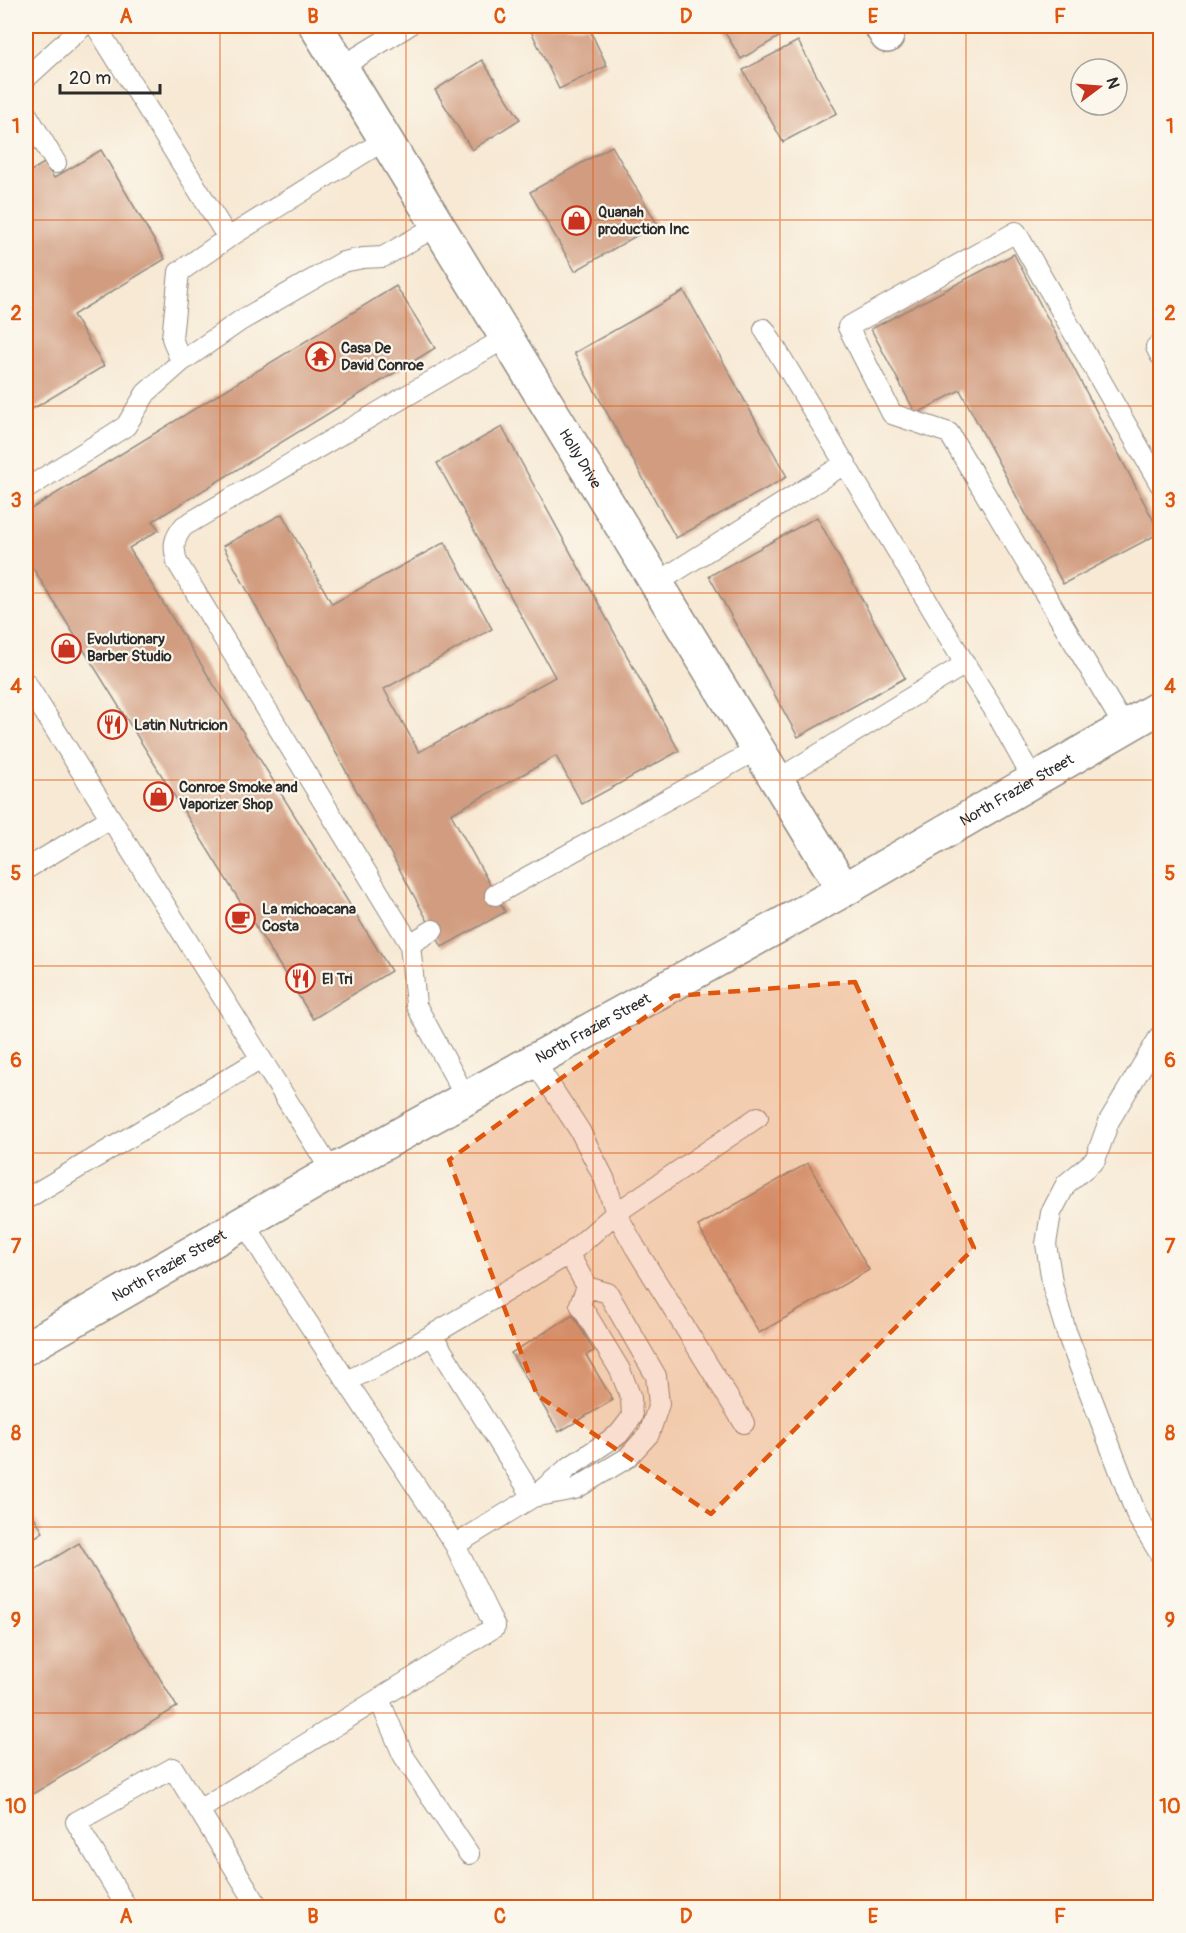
<svg xmlns="http://www.w3.org/2000/svg" width="1186" height="1933" font-family="Pangolin,sans-serif">
<rect width="100%" height="100%" fill="#fbf7ec"/>
<filter id="ink" filterUnits="userSpaceOnUse"><feTurbulence type="fractalNoise" baseFrequency=".0167" numOctaves="2"/><feDisplacementMap in="SourceGraphic" scale="12" xChannelSelector="R" yChannelSelector="G"/><feConvolveMatrix kernelMatrix="1 2 1 2 8 2 1 2 1" color-interpolation-filters="sRGB"/></filter>
<filter id="wash" filterUnits="userSpaceOnUse"><feTurbulence type="fractalNoise" baseFrequency=".008" numOctaves="4" result="noise"/><feDisplacementMap in="SourceGraphic" scale="24" xChannelSelector="R" yChannelSelector="G"/><feGaussianBlur stdDeviation="1.35" result="paint"/><feColorMatrix in="noise" values="0 0 0 0 0 0 0 0 0 0 0 0 0 0 0 0 0 1.4 0 .05"/><feComposite in="paint" operator="in"/></filter>
<g filter="url(#wash)">
<rect width="100%" height="100%" fill="#f7e9d4"/>
<g id="blocks">
<!-- building -->
<path fill="#d19c80" d="M539,26h49l19,40 -48,23 -29,-60z
M721,26h65l3,5 -48,28z
M798,41l39,72 -54,29 -40,-72z
M482,60l38,59 -48,31 -37,-60z
M612,146l45,78 -82,47 -45,-79z
M101,150l64,109 -92,56 31,51 -78,47v-239l18,-11 10,15z
M1014,254l146,279 -97,51 -103,-194 -44,24 -45,-85z
M396,286l39,62 -282,173 6,9 -30,18 262,423 -78,48 -287,-462v-45z
M684,291l103,186 -111,61 -102,-185z
M502,427l177,324 -97,53 -26,-48 -105,58 54,98 -63,35 -219,-401 59,-32 50,90 113,-62 47,87 -108,60 35,63 136,-75 -118,-214z
M817,517l88,161 -107,59 -89,-161z
M808,1163l61,107 -110,63 -61,-107z
M573,1315l21,36 -8,4 27,45 -54,32 -48,-79z
M26,1503l17,29 -17,11z
M79,1543l98,164 -151,91v-223z"/>
</g>
</g>
<g filter="url(#ink)">
<use href="#blocks" fill-opacity="0" stroke="#918a80" stroke-width="1.5"/>
<g fill="none" stroke-linecap="round" stroke-linejoin="round">
<defs>
<path id="lane" d="M96,26l132,212
M341,67l67,-41
M26,78l57,-52
M26,113l30,50
M764,329l201,335 30,47 39,70
M1160,344l-4,3 4,8
M181,362l-9,-24 7,-66 49,-34 158,-99
M26,489l100,-63 20,-33 35,-31 59,-41 103,-59 20,-4 20,-1 55,-32
M657,583l189,-120
M26,683l306,489
M1125,728l-176,-295 -57,-19 -44,-87 168,-95 144,252
M777,780l188,-116
M26,869l83,-50
M495,895l263,-146
M410,944l23,-14
M1160,1036l-51,85 -14,39 -29,24 -15,29 -5,31 7,44 13,43 71,185 23,38
M534,1061l46,70 24,47 12,35 19,34 109,176
M466,1098l-50,-93 -6,-61 -233,-382c-4,-16 -4,-23 7,-36l323,-189
M26,1199l235,-140
M432,1335l101,162 -78,48
M347,1381l46,-23 176,-104 47,-41 142,-96
M536,1495l32,-27 51,-34 13,-17 -1,-19 -11,-28 -40,-66 7,-17
M533,1497l42,-8 52,-31 22,-24 10,-30 -3,-28 -48,-83 -21,-6 -18,-33
M379,1699l24,56 66,99
M199,1810l296,-183 -40,-82 -176,-266 -35,-57
M127,1908l-51,-86 97,-54 86,140"/>
<g id="street">
<path id="s1" d="M316,26l528,864"/>
<path d="M881,26l6,10"/>
</g>
<g id="primary">
<path id="s2" d="M26,1348l306,-176 512,-282 316,-183"/>
</g>
</defs>
<!-- lane casing -->
<use href="#lane" stroke="#918a80" stroke-width="22"/>
<!-- street casing -->
<use href="#street" stroke="#918a80" stroke-width="36"/>
<!-- primary casing -->
<use href="#primary" stroke="#918a80" stroke-width="36"/>
<!-- lane -->
<use href="#lane" stroke="#fff" stroke-width="20"/>
<!-- street -->
<use href="#street" stroke="#fff" stroke-width="33"/>
<!-- primary -->
<use href="#primary" stroke="#fff" stroke-width="33"/>
</g>
</g>
<!-- marked area -->
<path fill="#df570e" fill-opacity="0.2" stroke="#df570e" stroke-width="4.5" stroke-dasharray="12 8" stroke-linejoin="round" d="M855,982l119,266 -263,266 -174,-119 -88,-235 225,-164z"/>
<!-- grid -->
<path fill="none" stroke="#df570e" stroke-width="1.5" stroke-opacity="0.55" d="M220,26v1882M406,26v1882M593,26v1882M780,26v1882M966,26v1882M26,220h1134M26,406h1134M26,593h1134M26,780h1134M26,966h1134M26,1153h1134M26,1340h1134M26,1527h1134M26,1713h1134"/>
<!-- icons -->
<defs>
<symbol id="shop-ring" viewBox="-11 -11 22 22"><circle r="9.5" fill="#fbf7ec" stroke="#c8321e" stroke-width="1.5"/><path d="M-5-2.5h2.3a2.7 3.5 0 0 1 5.4 0H5L5.5 6h-11ZM-1.5-2.5h3a1.5 2.3 0 0 0-3 0Z" fill="#c8321e"/></symbol>
<symbol id="temple-ring" viewBox="-11 -11 22 22"><circle r="9.5" fill="#fbf7ec" stroke="#c8321e" stroke-width="1.5"/><path d="M0-6L5-2H3V0L6.5 2.5H4V6H1.5V3h-3V6H-4V2.5H-6.5L-3 0V-2H-5Z" fill="#c8321e"/></symbol>
<symbol id="restaurant-ring" viewBox="-11 -11 22 22"><circle r="9.5" fill="#fbf7ec" stroke="#c8321e" stroke-width="1.5"/><path d="M-5-6h1v4h1v-4h1v4h1v-4h1v5L-1.5 .5V6h-2V.5L-5-1ZM5-6V6H3V1.5H1.5Q1.5-4 5-6Z" fill="#c8321e"/></symbol>
<symbol id="cafe-ring" viewBox="-11 -11 22 22"><circle r="9.5" fill="#fbf7ec" stroke="#c8321e" stroke-width="1.5"/><path d="M-5.5-4.5H6V0H3Q3 3.5 0 3.5H-2.5Q-5.5 3.5-5.5 0ZM3-3.2v2h1.7v-2ZM-6 4.5H4V6H-6Z" fill="#c8321e"/></symbol>
</defs>
<g fill-rule="evenodd">
<use href="#shop-ring" x="560" y="204" width="33" height="33"/>
<use href="#temple-ring" x="304" y="340" width="33" height="33"/>
<use href="#shop-ring" x="50" y="632" width="33" height="33"/>
<use href="#restaurant-ring" x="96" y="708" width="33" height="33"/>
<use href="#shop-ring" x="142" y="780" width="33" height="33"/>
<use href="#cafe-ring" x="224" y="902" width="33" height="33"/>
<use href="#restaurant-ring" x="284" y="962" width="33" height="33"/>
</g>
<g text-anchor="middle" dominant-baseline="central" stroke-width="4.5" stroke-linejoin="round" paint-order="stroke">
<!-- poi labels -->
<g font-size="15" font-weight="bold" fill="#2b2b2b" stroke="#fbf7ec" text-anchor="start">
<text x="598" y="212">Quanah<tspan x="598" dy="17">production Inc</tspan></text>
<text x="341" y="348">Casa De<tspan x="341" dy="17">David Conroe</tspan></text>
<text x="87" y="639">Evolutionary<tspan x="87" dy="17">Barber Studio</tspan></text>
<text x="134" y="725">Latin Nutricion</text>
<text x="179" y="787">Conroe Smoke and<tspan x="179" dy="17">Vaporizer Shop</tspan></text>
<text x="262" y="909">La michoacana<tspan x="262" dy="17">Costa</tspan></text>
<text x="322" y="979">El Tri</text>
</g>
<!-- street labels -->
<g font-size="15" fill="#2b2b2b" stroke="#fbf7ec">
<text stroke="none"><textPath href="#s1" startOffset="507">Holly Drive</textPath></text>
<text stroke="none"><textPath href="#s2" startOffset="1137">North Frazier Street</textPath></text>
<text stroke="none"><textPath href="#s2" startOffset="651">North Frazier Street</textPath></text>
<text stroke="none"><textPath href="#s2" startOffset="165">North Frazier Street</textPath></text>
</g>
</g>
<!-- margin -->
<rect width="1186" height="1933" fill="none" stroke="#fbf7ec" stroke-width="66"/>
<!-- north arrow -->
<g transform="translate(1099 87) rotate(74)"><circle r="28" fill="#fbf7ec" stroke="#a8a59f" stroke-width="1.5"/>
<path d="M0-4.5L10 22L0 15L-10 22Z" fill="#c8321e"/>
<text y="-9" font-size="16" font-weight="bold" text-anchor="middle" fill="#2b2b2b">N</text>
</g>
<!-- scale -->
<path d="M60 84v9h100v-9" fill="none" stroke="#2b2b2b" stroke-width="3"/>
<text x="69" y="84" font-size="18" fill="#2b2b2b" stroke="#fbf7ec" stroke-width="4.5" paint-order="stroke">20 m</text>
<rect x="33" y="33" width="1120" height="1867" fill="none" stroke="#df570e" stroke-width="2"/>
<g font-size="20" text-anchor="middle" font-weight="bold" fill="#df570e">
<text x="126" y="23">A</text>
<text x="313" y="23">B</text>
<text x="500" y="23">C</text>
<text x="686" y="23">D</text>
<text x="873" y="23">E</text>
<text x="1060" y="23">F</text>
<text x="16" y="133">1</text>
<text x="1170" y="133">1</text>
<text x="16" y="320">2</text>
<text x="1170" y="320">2</text>
<text x="16" y="507">3</text>
<text x="1170" y="507">3</text>
<text x="16" y="693">4</text>
<text x="1170" y="693">4</text>
<text x="16" y="880">5</text>
<text x="1170" y="880">5</text>
<text x="16" y="1067">6</text>
<text x="1170" y="1067">6</text>
<text x="16" y="1253">7</text>
<text x="1170" y="1253">7</text>
<text x="16" y="1440">8</text>
<text x="1170" y="1440">8</text>
<text x="16" y="1627">9</text>
<text x="1170" y="1627">9</text>
<text x="16" y="1813">10</text>
<text x="1170" y="1813">10</text>
<text x="126" y="1923">A</text>
<text x="313" y="1923">B</text>
<text x="500" y="1923">C</text>
<text x="686" y="1923">D</text>
<text x="873" y="1923">E</text>
<text x="1060" y="1923">F</text>
</g>
</svg>
